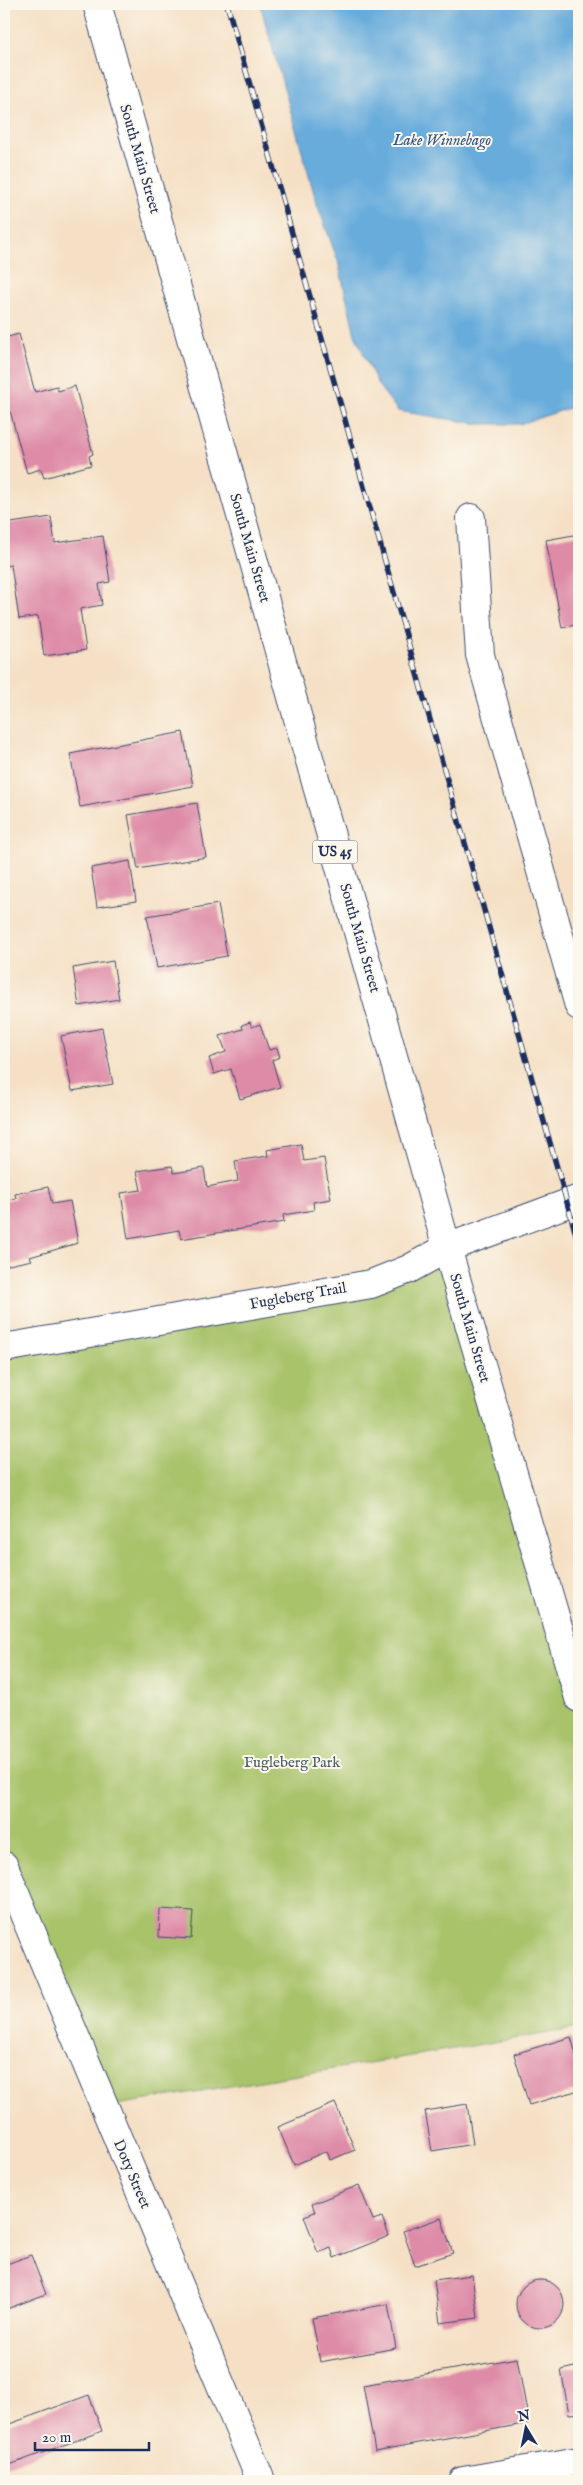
<svg xmlns="http://www.w3.org/2000/svg" width="583" height="2485" font-family="'IM FELL English',serif">
<rect width="100%" height="100%" fill="#fbf7ec"/>
<filter id="ink" filterUnits="userSpaceOnUse"><feTurbulence type="fractalNoise" baseFrequency=".02" numOctaves="2"/><feDisplacementMap in="SourceGraphic" scale="10" xChannelSelector="R" yChannelSelector="G"/><feConvolveMatrix kernelMatrix="1 2 1 2 8 2 1 2 1" color-interpolation-filters="sRGB"/></filter>
<filter id="wash" filterUnits="userSpaceOnUse"><feTurbulence type="fractalNoise" baseFrequency=".0096" numOctaves="4" result="noise"/><feDisplacementMap in="SourceGraphic" scale="20" xChannelSelector="R" yChannelSelector="G"/><feGaussianBlur stdDeviation="1.12" result="paint"/><feColorMatrix in="noise" values="0 0 0 0 0 0 0 0 0 0 0 0 0 0 0 0 0 1.4 0 .05"/><feComposite in="paint" operator="in"/></filter>
<g filter="url(#wash)">
<rect width="100%" height="100%" fill="#f5e0c5"/>
<!-- green -->
<path fill="#a8c36a" stroke="#627964" d="M447,1248l132,450v330l-474,79 -101,-241v-518l367,-64z"/>
<!-- water -->
<path fill="#67acdc" stroke="#416e9d" d="M260,4h319v401l-59,19h-41l-81,-13 -20,-26 -23,-50 -17,-74 -21,-57z"/>
<g id="blocks">
<!-- building -->
<path fill="#de8ba7" d="M19,334l16,58 22,-6 1,5 17,-5 18,68 -4,2 2,9 -47,13 -3,-9 -14,4 -20,-73 -3,1v-63z
M51,517l4,26 48,-7 7,46 -11,2 3,21 -22,4 6,41 -42,6 -6,-40 -19,3 -8,-54 -7,1v-42z
M579,534v90l-17,4 -16,-88z
M183,732l10,54 -113,21 -10,-53z
M197,803l9,54 -68,12 -10,-54z
M130,861l6,40 -39,6 -6,-39z
M218,904l9,52 -70,12 -10,-52z
M113,961l6,38 -40,7 -6,-38z
M250,1022l2,5 8,-3 9,26 8,-2 3,9 -8,3 8,27 -40,12 -9,-30 -17,5 -5,-16 17,-6 -6,-16 23,-7 -1,-4z
M102,1028l11,56 -41,7 -11,-55z
M301,1144l3,17 20,-3 7,41 -18,3 1,8 -31,5 1,7 -103,17 -2,-9 -51,9 -7,-46 20,-3 -4,-19 35,-5 2,7 30,-5 3,19 31,-6 -3,-20 33,-5 -1,-6z
M48,1187l4,17 18,-3 8,42 -48,14 2,3 -28,6v-65l12,-3 -1,-4z
M160,1909l33,2 -2,28 -32,-2z
M571,2037l8,28v25l-50,15 -15,-51z
M335,2103l20,47 -25,10 -3,-9 -33,14 -16,-38z
M467,2104l6,40 -41,7 -7,-40z
M359,2185l14,35 9,-3 7,19 -55,22 -3,-10 -13,5 -14,-37 11,-4 -3,-8z
M441,2218l12,35 -38,13 -12,-35z
M31,2255l15,39 -42,16v-45z
M472,2275l6,43 -38,5 -6,-43z
M516 2304a24 24 0 1 1 48 0a24 24 0 1 1-48 0Z
M388,2304l8,44 -76,14 -8,-44z
M517,2358l12,65 -154,28 -12,-66z
M579,2366v47l-10,1 -8,-44z
M89,2395l13,36 -98,36v-41z"/>
</g>
</g>
<g filter="url(#ink)">
<use href="#blocks" fill-opacity="0" stroke="#3c4a6d" stroke-width="1"/>
<g fill="none" stroke-linecap="round" stroke-linejoin="round">
<defs>
<path id="minor" d="M471,518l9,137 99,351
M4,1348l367,-64 38,-15 38,-21 132,-49
M4,1866l257,615
M463,2481l116,-20"/>
<path id="major" d="M97,4l350,1244 132,450"/>
</defs>
<!-- minor casing -->
<use href="#minor" stroke="#3c4a6d" stroke-width="30"/>
<!-- major casing -->
<use href="#major" stroke="#3c4a6d" stroke-width="30"/>
<!-- minor -->
<use href="#minor" stroke="#fff" stroke-width="28"/>
<!-- major -->
<use href="#major" stroke="#fff" stroke-width="28"/>
<defs>
<path id="rail" d="M227,4l352,1241"/>
</defs>
<!-- rail casing -->
<use href="#rail" stroke="#1b2f5e" stroke-width="5.5"/>
<!-- rail -->
<use href="#rail" stroke="#fbf7ec" stroke-width="4" stroke-dasharray="11" stroke-linecap="butt"/>
</g>
</g>
<g text-anchor="middle" dominant-baseline="central" stroke-width="4" stroke-linejoin="round" paint-order="stroke">
<!-- shield labels -->
<rect fill="#fbf7ec" stroke="#5e6b89" stroke-width="1" x="312.5" y="840.5" width="45" height="23" rx="4"/>
<g font-size="14" font-weight="bold" fill="#1b2f5e">
<text x="335" y="852">US 45</text>
</g>
<!-- street labels -->
<g font-size="15" fill="#1b2f5e" stroke="#fbf7ec">
<text transform="translate(140 159) rotate(74)">South Main Street</text>
<text transform="translate(250 548) rotate(74)">South Main Street</text>
<text transform="translate(360 938) rotate(74)">South Main Street</text>
<text transform="translate(298 1296) rotate(-10)">Fugleberg Trail</text>
<text transform="translate(470 1328) rotate(74)">South Main Street</text>
<text transform="translate(132 2174) rotate(67)">Doty Street</text>
</g>
<!-- park labels -->
<g font-size="15" fill="#455b62" stroke="#fbf7ec">
<text x="292" y="1762">Fugleberg Park</text>
</g>
<!-- water labels -->
<g font-size="16" font-style="italic" fill="#325484" stroke="#fbf7ec">
<text x="442" y="141">Lake Winnebago</text>
</g>
</g>
<!-- margin -->
<rect width="583" height="2485" fill="none" stroke="#fbf7ec" stroke-width="20"/>
<!-- north arrow -->
<g transform="translate(526 2428) rotate(350)" stroke="#fbf7ec" stroke-width="4" paint-order="stroke">
<path d="M0-4L9 19L0 12L-9 19Z" fill="#1b2f5e"/>
<text y="-8" font-size="14" font-weight="bold" text-anchor="middle" fill="#1b2f5e">N</text>
</g>
<!-- scale -->
<path d="M35 2442v8h114v-8" fill="none" stroke="#1b2f5e" stroke-width="2.5"/>
<text x="42" y="2442" font-size="15" fill="#1b2f5e" stroke="#fbf7ec" stroke-width="4" paint-order="stroke">20 m</text>
</svg>
